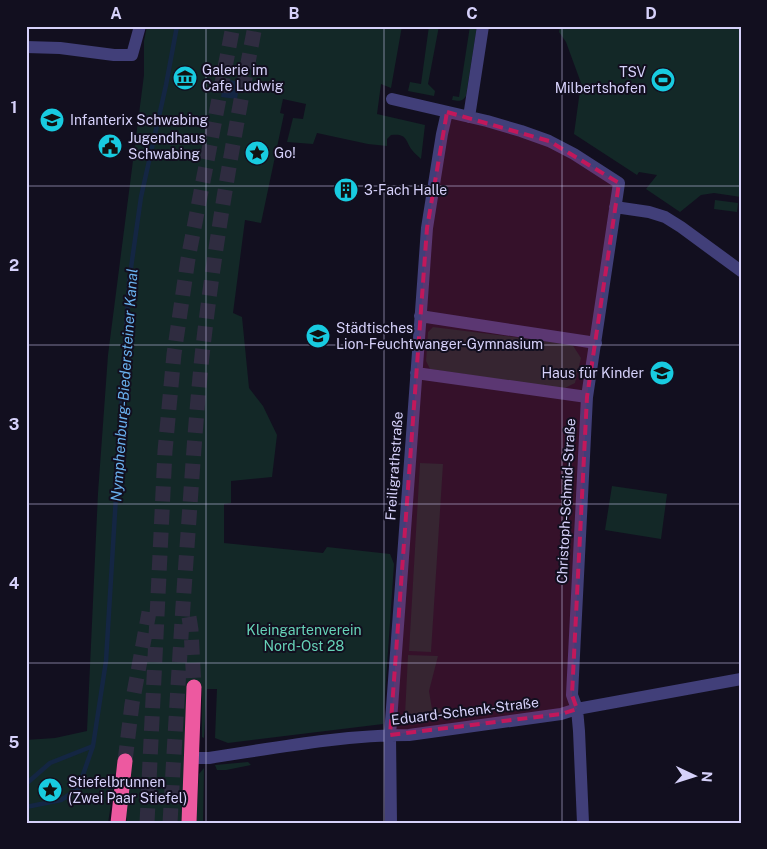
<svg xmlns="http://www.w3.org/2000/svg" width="767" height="849" font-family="'Public Sans',sans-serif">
<rect width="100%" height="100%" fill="#120f1f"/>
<!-- green -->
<path fill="#132827" d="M147,26h255l-11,62 -10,-4 -4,30 48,11 -4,34c-3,-3 -7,-6 -9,-9 -7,-10 -5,-17 -21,-15l-4,4v7l-19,-2 -51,-11 -4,11 -26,-2 6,-24 10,1 3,-15 -23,-5 -3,14 4,1 -23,109 -16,-3 -12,93 9,4 7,71 14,18 14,29 -5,42 -41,4v22l-7,1v39l99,10 4,-6 63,7 4,10 -11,160 -155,19 -13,-5 2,-49h-10l-3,49 -2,-1v-49l-13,-1 -7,136h-55l-9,-63 -10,63h-82v-83l29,-2 32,-7 11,-238 10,-138 36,-280v-34z
M429,26h10l-11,58 7,7 -1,5 -26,-5 2,-9 11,2z
M470,26h7l-11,70c-4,6 -7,5 -14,4l1,-4 6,1z
M560,26h181v171l-27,-4 -13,2 -21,17 -34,-23 11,-14 -18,-3 -2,3 -63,-41 7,-51 -15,-41 -7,-10z
M715,200l23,3 -1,9 -23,-3z
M433,327l139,17 9,14 -6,25 -12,6 -133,-20 -4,-8 2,-29z
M420,463l23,1 -12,188 -22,-1z
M612,486l55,8 -6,45 -56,-9z
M408,655l30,1 -9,35 3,18 8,-1 1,9c-11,1 -27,7 -36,-2z
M248,762l3,3 -25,5h-9l-2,-5z
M204,768l-1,55h-7l3,-49z"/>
<!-- water -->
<path fill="#142643" d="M224,79l16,3 -3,17 -16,-2z"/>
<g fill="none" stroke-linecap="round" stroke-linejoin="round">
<!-- stream -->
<path stroke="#142643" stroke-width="4.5" d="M26,784l24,-21 43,-17
M26,807l35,-7 17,-11 15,-43 13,-85 23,-379 12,-85 25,-112 11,-59"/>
<!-- highway-tunnel -->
<path stroke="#2f2c40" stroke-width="15" stroke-dasharray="15 8" stroke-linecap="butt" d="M189,617l2,13 3,57
M125,761l7,-57 17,-92
M147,823l18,-372 9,-97 14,-95 45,-233
M170,823c5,-87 10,-175 16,-262 5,-68 9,-136 16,-205 12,-110 32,-221 53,-330"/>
<!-- street -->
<path stroke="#413f79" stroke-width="12" d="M26,47l34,1 54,7h18l8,-29
M392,99l95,22 34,10 28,10 25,13 45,29 -32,214 -15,298 5,14 2,22 4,92
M469,117l14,-91
M615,207l34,5 16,5 16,10 60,44
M420,316l176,27
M416,373l171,24
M191,758h18c66,-10 133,-23 200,-23l152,-21 16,-5 164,-30
M391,823l-1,-88 33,-451 4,-56 15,-94 5,-22"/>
<!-- highway -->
<path stroke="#ed59a0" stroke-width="15" d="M118,823l7,-62
M189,823l5,-136"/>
</g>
<!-- marked area -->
<path fill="#c2185b" fill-opacity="0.2" stroke="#c2185b" stroke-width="4" stroke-dasharray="10 6" stroke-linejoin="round" d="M447,112l102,29 70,42 -32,214 -15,298 5,14 -16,5 -171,21 37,-507z"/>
<!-- grid -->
<path fill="none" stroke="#d6d1fa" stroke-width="1" stroke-opacity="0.55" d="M206,26v797M384,26v797M562,26v797M26,186h715M26,345h715M26,504h715M26,663h715"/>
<!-- icons -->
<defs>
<symbol id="museum-disc" viewBox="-11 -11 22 22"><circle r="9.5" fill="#18cbe0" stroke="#120f1f"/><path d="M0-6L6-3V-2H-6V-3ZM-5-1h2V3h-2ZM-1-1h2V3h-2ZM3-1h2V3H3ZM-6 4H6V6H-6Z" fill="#111"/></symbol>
<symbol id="stadium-disc" viewBox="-11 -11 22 22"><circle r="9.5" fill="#18cbe0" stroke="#120f1f"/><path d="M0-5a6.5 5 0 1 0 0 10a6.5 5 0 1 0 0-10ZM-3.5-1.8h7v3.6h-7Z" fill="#111"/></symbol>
<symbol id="school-disc" viewBox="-11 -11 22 22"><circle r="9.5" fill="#18cbe0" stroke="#120f1f"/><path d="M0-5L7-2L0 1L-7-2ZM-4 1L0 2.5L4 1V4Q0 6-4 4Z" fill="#111"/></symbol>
<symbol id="civic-disc" viewBox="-11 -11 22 22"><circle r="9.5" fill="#18cbe0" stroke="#120f1f"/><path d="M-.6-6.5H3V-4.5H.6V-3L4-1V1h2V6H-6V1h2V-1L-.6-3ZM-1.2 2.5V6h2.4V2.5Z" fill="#111"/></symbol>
<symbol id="sight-disc" viewBox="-11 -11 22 22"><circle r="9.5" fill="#18cbe0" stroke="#120f1f"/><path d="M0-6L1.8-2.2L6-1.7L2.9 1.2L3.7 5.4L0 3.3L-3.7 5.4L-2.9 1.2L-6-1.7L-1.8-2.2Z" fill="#111"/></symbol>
<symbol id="building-disc" viewBox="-11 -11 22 22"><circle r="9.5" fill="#18cbe0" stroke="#120f1f"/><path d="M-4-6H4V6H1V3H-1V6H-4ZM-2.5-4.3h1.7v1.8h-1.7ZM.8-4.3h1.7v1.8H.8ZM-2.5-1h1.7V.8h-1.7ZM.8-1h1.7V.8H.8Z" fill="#111"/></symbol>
</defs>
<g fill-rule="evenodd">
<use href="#museum-disc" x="171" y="64" width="28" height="28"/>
<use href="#stadium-disc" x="649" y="66" width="28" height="28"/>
<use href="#school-disc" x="38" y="106" width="28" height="28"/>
<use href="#civic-disc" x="96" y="132" width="28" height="28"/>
<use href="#sight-disc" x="243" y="139" width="28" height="28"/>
<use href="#building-disc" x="332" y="176" width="28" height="28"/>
<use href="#school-disc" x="304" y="322" width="28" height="28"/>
<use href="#school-disc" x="648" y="359" width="28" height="28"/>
<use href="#sight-disc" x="36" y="776" width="28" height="28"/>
</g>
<g text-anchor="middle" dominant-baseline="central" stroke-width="4" stroke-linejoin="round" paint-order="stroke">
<!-- poi labels -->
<g font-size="14" fill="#d6d1fa" stroke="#120f1f" text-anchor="start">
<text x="202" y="70">Galerie im<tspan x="202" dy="16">Cafe Ludwig</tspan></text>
<text x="646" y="72" text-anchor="end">TSV<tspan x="646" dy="16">Milbertshofen</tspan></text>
<text x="70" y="120">Infanterix Schwabing</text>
<text x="128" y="138">Jugendhaus<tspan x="128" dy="16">Schwabing</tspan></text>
<text x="274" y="153">Go!</text>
<text x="364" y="190">3-Fach Halle</text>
<text x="336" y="328">Städtisches<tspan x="336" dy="16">Lion-Feuchtwanger-Gymnasium</tspan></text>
<text x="644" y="373" text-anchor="end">Haus für Kinder</text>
<text x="68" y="782">Stiefelbrunnen<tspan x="68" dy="16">(Zwei Paar Stiefel)</tspan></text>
</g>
<!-- street labels -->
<g font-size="14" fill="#d6d1fa" stroke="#120f1f">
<text transform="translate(394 466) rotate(-86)">Freiligrathstraße</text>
<text transform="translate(566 501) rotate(-87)">Christoph-Schmid-Straße</text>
<text transform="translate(465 711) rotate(-7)">Eduard-Schenk-Straße</text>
</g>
<!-- park labels -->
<g font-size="14" fill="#66d2b7" stroke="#120f1f">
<text x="304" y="630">Kleingartenverein<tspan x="304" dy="16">Nord-Ost 28</tspan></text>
</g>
<!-- water labels -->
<g font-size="15" font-style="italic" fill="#6ab1ef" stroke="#120f1f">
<text transform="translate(124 385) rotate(-86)">Nymphenburg-Biedersteiner Kanal</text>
</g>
</g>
<!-- border -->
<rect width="767" height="849" fill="none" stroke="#120f1f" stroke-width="55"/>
<!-- north arrow -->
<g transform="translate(694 776) rotate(94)" stroke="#120f1f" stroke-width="4" paint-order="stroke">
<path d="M0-4L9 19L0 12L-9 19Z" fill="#d6d1fa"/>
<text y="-8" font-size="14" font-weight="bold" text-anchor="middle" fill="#d6d1fa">N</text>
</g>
<rect x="28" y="28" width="712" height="794" fill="none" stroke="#d6d1fa" stroke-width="2"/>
<g font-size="16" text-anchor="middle" font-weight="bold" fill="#d6d1fa">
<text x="116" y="19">A</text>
<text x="294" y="19">B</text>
<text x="472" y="19">C</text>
<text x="651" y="19">D</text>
<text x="14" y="113">1</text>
<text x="14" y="271">2</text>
<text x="14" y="430">3</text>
<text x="14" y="589">4</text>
<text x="14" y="748">5</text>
</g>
</svg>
